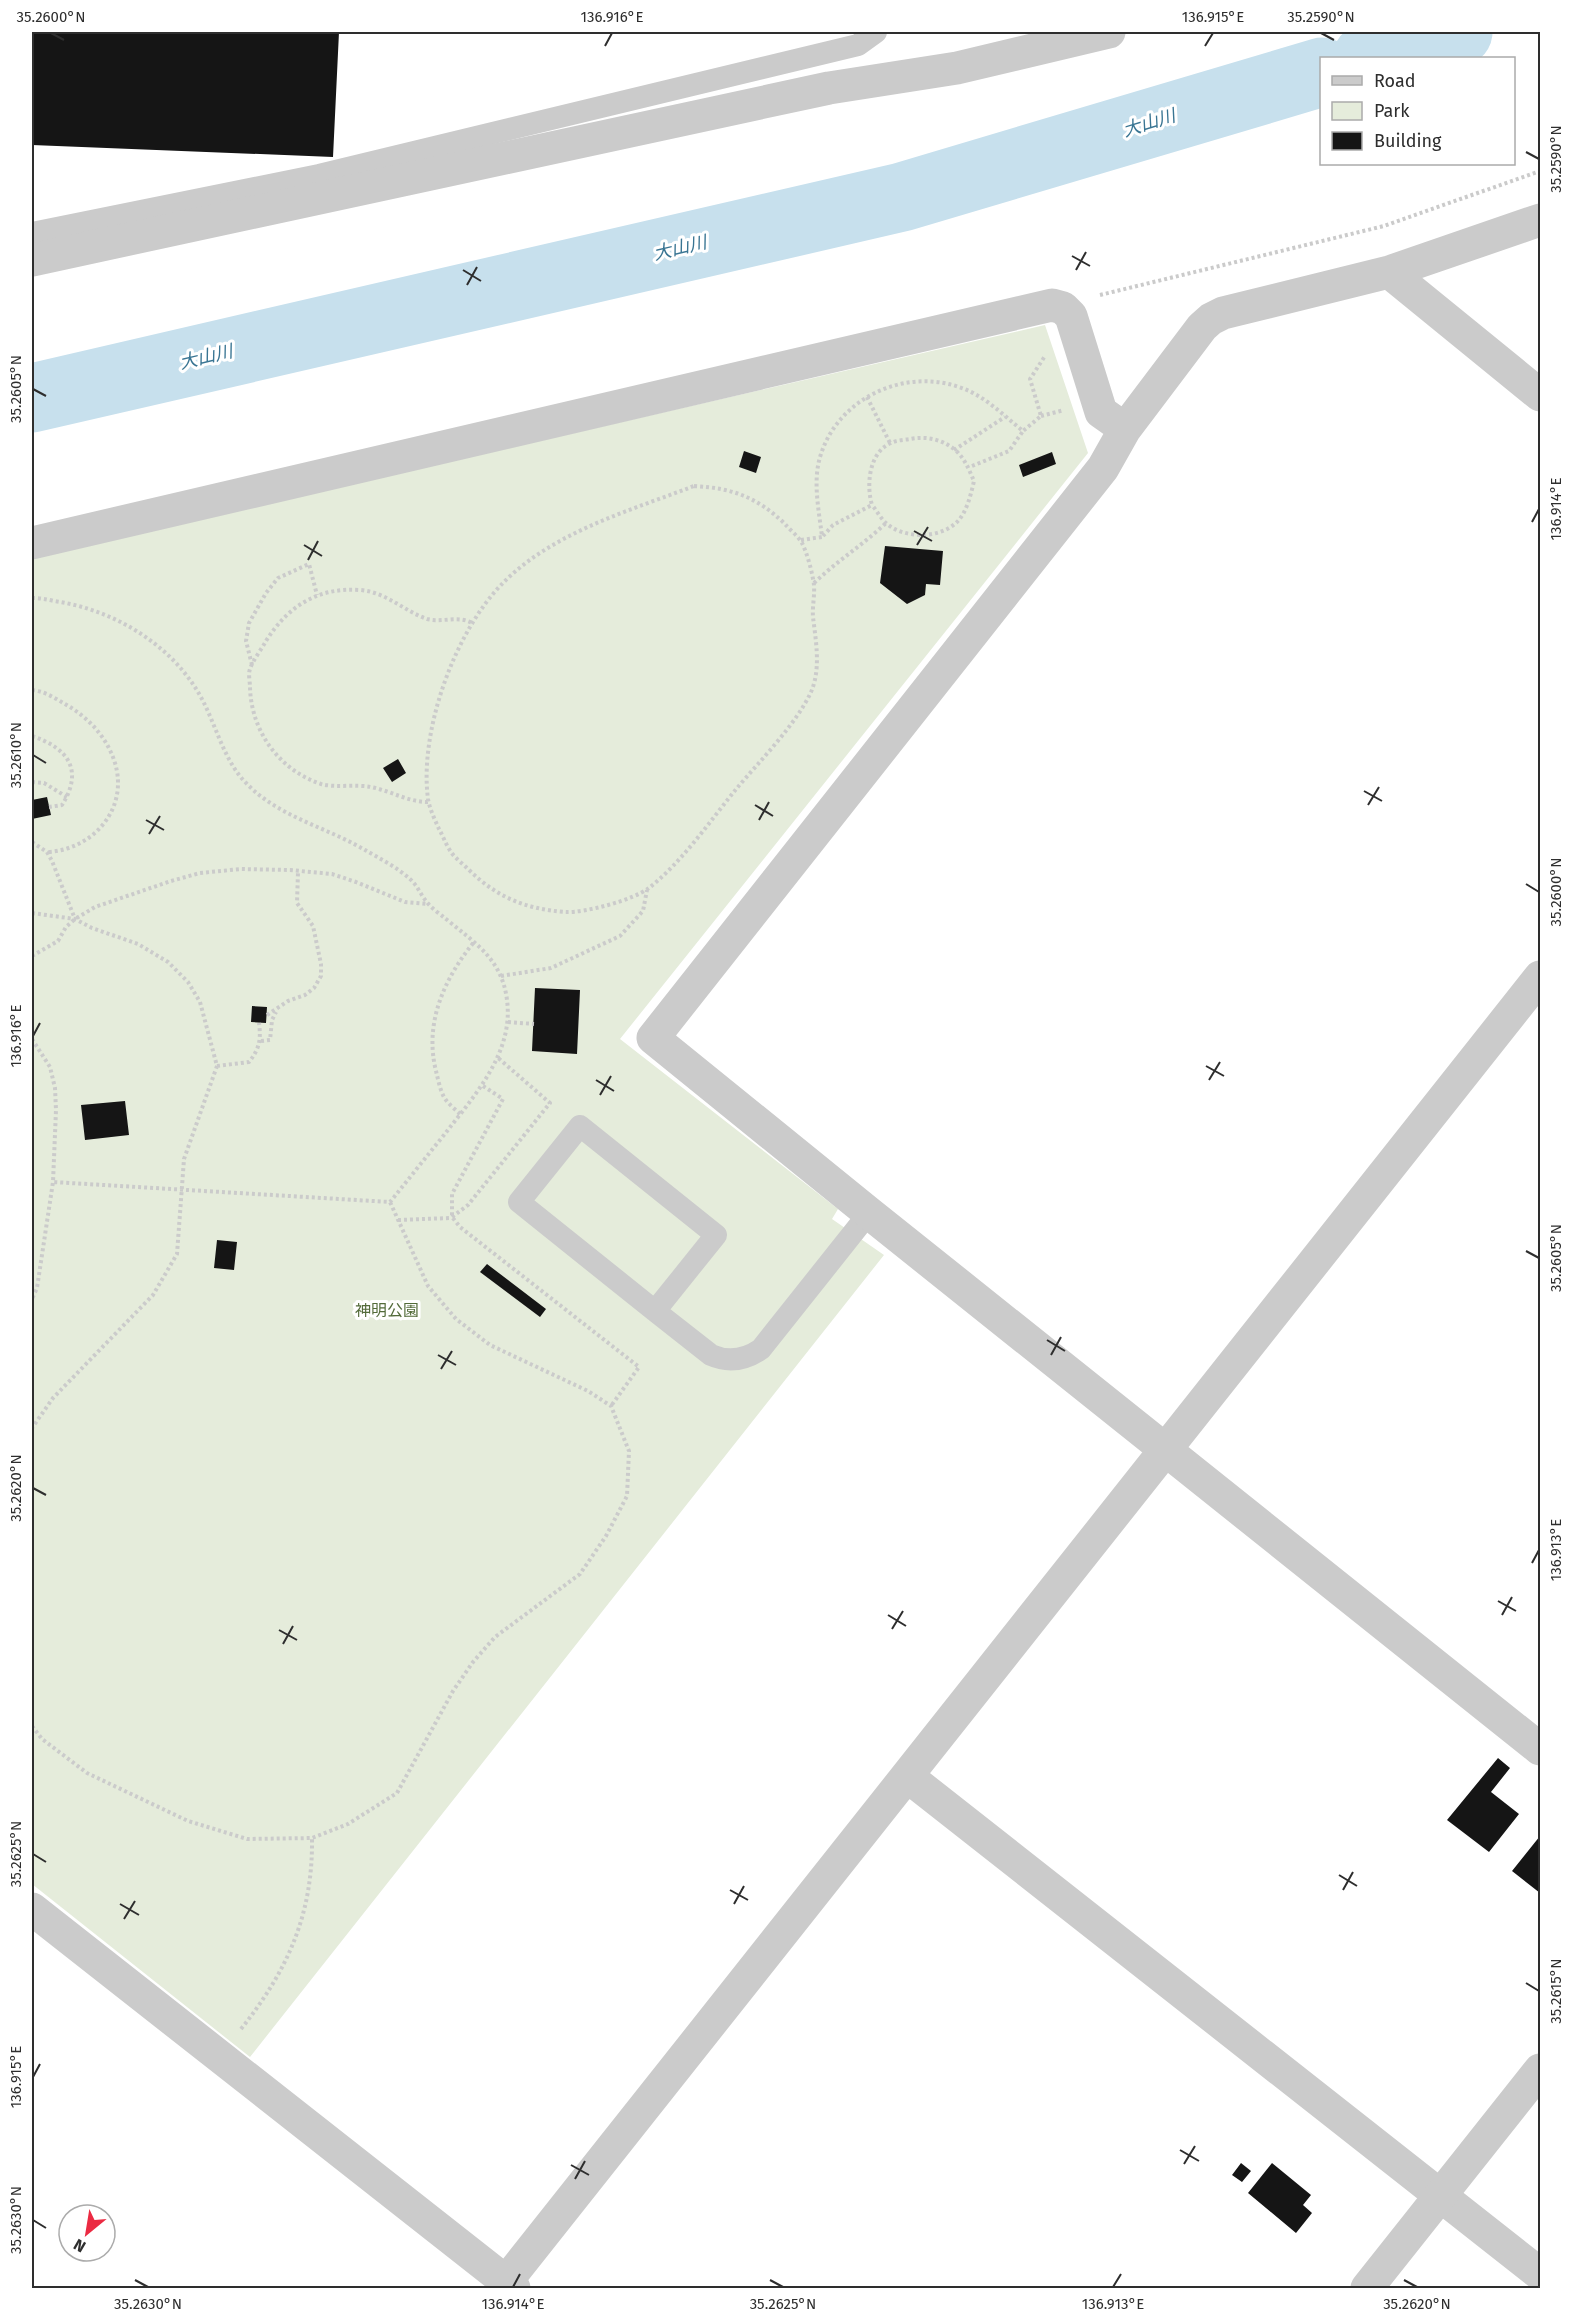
<svg xmlns="http://www.w3.org/2000/svg" width="1572" height="2320" font-family="'Fira Sans','Noto Sans JP',sans-serif">
<rect width="100%" height="100%" fill="#fff"/>
<!-- green -->
<path fill="#e5ecdb" d="M1045,325l43,128 -468,586 218,170 -6,10 52,36 -634,802 -218,-173v-1327z"/>
<g fill="none" stroke-linecap="round" stroke-linejoin="round">
<!-- river -->
<path stroke="#c7e0ed" stroke-width="69" d="M1367,58l91,-26
M32,398l870,-201 420,-125"/>
</g>
<!-- building -->
<path fill="#151515" d="M32,32h307l-6,125 -301,-12z
M744,451l17,6 -5,16 -17,-6z
M1052,452l4,12 -33,13 -4,-12z
M885,546l58,5 -3,34 -14,-1 -1,11 -18,9 -27,-21z
M398,759l8,14 -14,9 -9,-14z
M47,797l4,18 -19,4v-19z
M535,988l45,2 -3,64 -45,-3z
M252,1006l15,1 -1,16 -15,-1z
M125,1101l4,34 -44,5 -4,-35z
M217,1240l20,2 -3,28 -20,-2z
M487,1264l59,45 -6,8 -60,-45z
M1498,1758l12,10 -19,24 28,22 -30,38 -42,-32z
M1540,1836v57l-28,-22z
M1241,2163l10,8 -9,11 -10,-7z
M1272,2163l39,32 -8,10 9,8 -16,20 -48,-40z"/>
<g fill="none" stroke-linecap="round" stroke-linejoin="round">
<!-- path -->
<path stroke="#cbcbcb" stroke-width="4" stroke-dasharray="3 3" stroke-linecap="butt" d="M1100,295l284,-69 156,-55
M867,397l23,46
M1041,416l23,-6
M954,450l51,-33
M972,466l37,-15 14,-20
M694,486c38,2 63,11 91,38 5,6 13,12 17,19 5,10 9,25 11,36 3,12 -1,26 0,38 3,25 8,52 -2,75 -14,31 -51,69 -74,96 -27,33 -54,73 -88,100 -16,12 -64,25 -84,24 -40,-3 -68,-15 -96,-42 -6,-6 -14,-12 -18,-18 -5,-7 -8,-16 -12,-23 -4,-9 -9,-19 -11,-30 -9,-68 27,-168 75,-216 50,-51 126,-72 191,-97z
M823,536l10,-11 39,-20c-6,-20 -3,-53 19,-62 6,-3 13,-3 19,-4 16,-3 31,0 44,10 11,9 15,21 20,32 -3,13 -7,30 -16,40 -17,18 -53,18 -71,3 -6,-5 -10,-13 -15,-19
M801,540l21,-3c-3,-27 -10,-57 -1,-83 18,-56 83,-86 138,-67 25,8 44,28 64,44l18,-15 -11,-37 15,-23
M814,583c23,-22 50,-39 72,-60
M32,598c7,0 14,1 22,3 57,8 114,41 144,91 18,30 24,67 49,92 32,33 79,43 118,66 14,8 33,18 45,29 7,6 11,16 16,22 5,7 14,13 20,18 29,24 56,40 61,81 7,53 -33,96 -63,135 -18,22 -36,45 -54,67l-337,-20
M252,665l-6,-24 3,-18 17,-30 12,-15 31,-14 8,31
M32,690c12,1 23,8 33,14 23,13 42,33 50,59 14,47 -23,87 -68,89
M32,736c36,12 52,34 30,69l-13,2
M32,782l12,1 23,14
M428,802c-20,0 -37,-11 -57,-15 -15,-3 -36,1 -50,-3 -42,-14 -70,-53 -71,-97 0,-5 -2,-13 0,-18 3,-9 11,-19 16,-28 22,-35 52,-54 94,-51 26,2 44,21 67,29 15,4 31,-4 45,4
M32,842l15,10 5,9 23,58
M32,913l43,6 17,9 46,16 30,18 20,20 12,20 17,64 -33,93 -7,95 -24,41 -100,103 -21,30
M32,956l26,-15 8,-14 9,-8 20,-12 76,-26 29,-8 41,-4 49,1 42,4 24,8 49,20 22,2
M501,976l50,-8 69,-32 23,-25 4,-21
M267,1015l21,-14 17,-6 9,-7 7,-12v-12l-8,-38 -16,-23 1,-31
M508,1022l26,2
M32,1039l18,28 5,21 1,22 -3,72 -16,106 -5,11
M261,1041l9,-1 2,-20 4,-8
M217,1066l32,-4c11,-14 12,-23 10,-39
M483,1086l20,13 -51,95v23l8,10 179,140 -28,39
M460,1114c-5,-5 -12,-10 -16,-17 -4,-7 -6,-18 -8,-26 -12,-48 8,-92 38,-129
M452,1217l16,-12 82,-102 -53,-46
M398,1220l52,-2
M32,1726l10,13 45,34 101,48 59,18 65,-1 36,-14 49,-31 56,-102 20,-29 22,-25 85,-63 26,-38 21,-40 2,-45 -18,-45 -23,-15 -98,-46 -34,-26 -28,-33 -38,-84
M241,2029c47,-59 72,-115 71,-191"/>
<!-- service -->
<path stroke="#cbcbcb" stroke-width="22" d="M32,233l287,-58 539,-130 18,-13
M655,1311l61,-76 -136,-109 -61,76 136,109 56,44c18,8 34,5 50,-6l108,-136"/>
<!-- minor -->
<path stroke="#cbcbcb" stroke-width="33" d="M1540,220l-151,52 -166,41 -12,6 -9,8 -77,102 -22,39 -450,570 216,175 671,536
M32,260l797,-172 128,-20 152,-36
M1389,272l151,123
M32,543l1020,-238 11,3 8,8 30,96 24,17
M907,1776l633,498
M32,1909l482,379
M501,2288l1039,-1311"/>
<!-- tertiary -->
<path stroke="#cbcbcb" stroke-width="33" d="M1367,2288l173,-218"/>
</g>
<!-- ticks -->
<path fill="none" stroke="#2e2e2e" stroke-width="2" d="M51,33l13,7M1321,33l13,7M605,46l7,-13M1205,46l8,-13M1526,152l13,7M1072,256l18,10M463,270l18,11M1076,270l10,-18M467,285l10,-18M33,389l13,7M1532,522l7,-13M914,531l18,10M304,545l18,11M917,545l11,-18M308,560l10,-19M33,755l13,8M1364,791l18,10M755,805l18,11M1368,805l11,-18M146,820l18,10M759,820l10,-18M149,834l11,-18M1526,884l13,8M33,1036l7,-13M1206,1066l18,10M596,1080l18,11M1209,1080l11,-18M600,1095l11,-19M1526,1251l13,7M1047,1340l18,11M438,1355l18,10M1051,1355l10,-18M441,1369l11,-18M33,1488l13,7M1532,1563l7,-13M1498,1601l18,10M888,1615l18,11M1502,1615l10,-18M892,1629l11,-18M279,1630l18,10M283,1644l10,-18M33,1854l13,8M1339,1875l18,11M730,1890l18,10M1343,1890l10,-18M120,1904l19,11M734,1904l10,-18M124,1919l11,-18M1526,1983l13,8M33,2077l7,-13M1180,2150l19,11M1184,2164l11,-18M571,2165l18,10M575,2179l10,-18M33,2220l13,8M135,2280l13,7M770,2280l13,7M1404,2280l13,7M513,2287l7,-13M1113,2287l8,-13"/>
<g text-anchor="middle" dominant-baseline="central" stroke-width="6" stroke-linejoin="round" paint-order="stroke">
<!-- park labels -->
<g font-size="16" fill="#536b3a" stroke="#fff">
<text x="387" y="1310">神明公園</text>
</g>
<!-- water labels -->
<g font-size="18" font-style="italic" fill="#397593" stroke="#fff">
<text transform="translate(1149 123) rotate(-17)">大山川</text>
<text transform="translate(680 248) rotate(-13)">大山川</text>
<text transform="translate(206 357) rotate(-13)">大山川</text>
</g>
</g>
<!-- border -->
<rect width="1572" height="2320" fill="none" stroke="#ffffff" stroke-width="66"/>
<!-- legend -->
<rect x="1320" y="57" width="195" height="108" fill="#ffffff" stroke="#ababab" stroke-width="1.5"/>
<rect x="1332" y="76" width="30" height="9" fill="#cbcbcb" stroke="#ababab" stroke-width="1.5"/>
<text x="1374" y="87" font-size="18" fill="#2e2e2e">Road</text>
<rect x="1332" y="102" width="30" height="18" fill="#e5ecdb" stroke="#ababab" stroke-width="1.5"/>
<text x="1374" y="117" font-size="18" fill="#2e2e2e">Park</text>
<rect x="1332" y="132" width="30" height="18" fill="#151515" stroke="#ababab" stroke-width="1.5"/>
<text x="1374" y="147" font-size="18" fill="#2e2e2e">Building</text>
<!-- north arrow -->
<g transform="translate(87 2233) rotate(210)"><circle r="28" fill="#ffffff" stroke="#ababab" stroke-width="1.5"/>
<path d="M0-4.5L10 22L0 15L-10 22Z" fill="#eb2a42"/>
<text y="-9" font-size="16" font-weight="bold" text-anchor="middle" fill="#2e2e2e">N</text>
</g>
<rect x="33" y="33" width="1506" height="2254" fill="none" stroke="#2e2e2e" stroke-width="2"/>
<g font-size="15" text-anchor="middle" fill="#2e2e2e">
<text x="51" y="22">35.2600°N</text>
<text x="612" y="22">136.916°E</text>
<text x="1213" y="22">136.915°E</text>
<text x="1321" y="22">35.2590°N</text>
<text transform="translate(1556 159) rotate(-90)" y="5">35.2590°N</text>
<text transform="translate(16 389) rotate(-90)" y="5">35.2605°N</text>
<text transform="translate(1556 509) rotate(-90)" y="5">136.914°E</text>
<text transform="translate(16 755) rotate(-90)" y="5">35.2610°N</text>
<text transform="translate(1556 892) rotate(-90)" y="5">35.2600°N</text>
<text transform="translate(16 1036) rotate(-90)" y="5">136.916°E</text>
<text transform="translate(1556 1258) rotate(-90)" y="5">35.2605°N</text>
<text transform="translate(16 1488) rotate(-90)" y="5">35.2620°N</text>
<text transform="translate(1556 1550) rotate(-90)" y="5">136.913°E</text>
<text transform="translate(16 1854) rotate(-90)" y="5">35.2625°N</text>
<text transform="translate(1556 1991) rotate(-90)" y="5">35.2615°N</text>
<text transform="translate(16 2077) rotate(-90)" y="5">136.915°E</text>
<text transform="translate(16 2220) rotate(-90)" y="5">35.2630°N</text>
<text x="148" y="2309">35.2630°N</text>
<text x="513" y="2309">136.914°E</text>
<text x="783" y="2309">35.2625°N</text>
<text x="1113" y="2309">136.913°E</text>
<text x="1417" y="2309">35.2620°N</text>
</g>
</svg>
